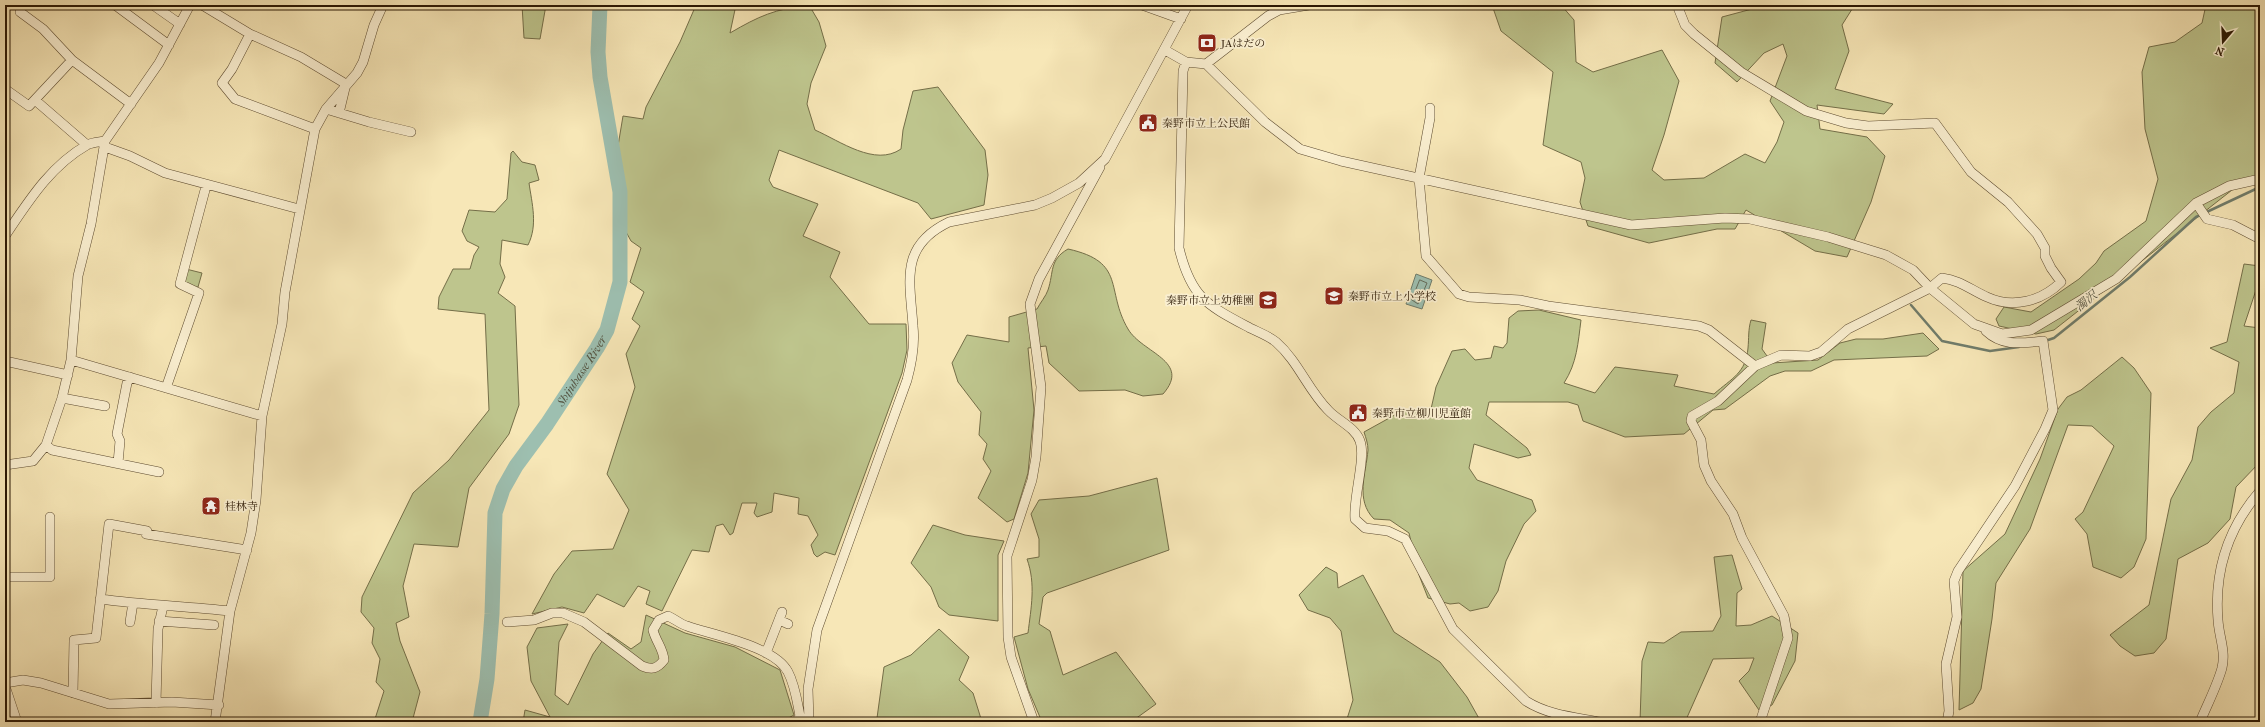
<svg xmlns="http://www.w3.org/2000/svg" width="2265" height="727" font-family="'IM FELL French Canon','Noto Serif JP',serif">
<rect width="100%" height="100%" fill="#f7e7b7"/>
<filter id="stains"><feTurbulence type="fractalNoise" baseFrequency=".005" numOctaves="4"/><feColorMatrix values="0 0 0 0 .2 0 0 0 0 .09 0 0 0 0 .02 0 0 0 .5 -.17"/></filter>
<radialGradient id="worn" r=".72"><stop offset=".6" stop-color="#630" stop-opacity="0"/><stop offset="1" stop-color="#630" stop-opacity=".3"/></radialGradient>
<!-- green -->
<path fill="#bec58d" stroke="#746e48" d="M522,5h24l-6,34 -16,-1z
M696,5h40l-6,28c29,-17 45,-24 79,-28l10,17 7,24 -15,37 -4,21 8,26c25,11 60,37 86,19l2,-19 10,-39 25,-4 47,63 3,25 -4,30 -53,14 -13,-16 -139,-53 -10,30 4,7 45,17 -15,32 37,16 -10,25 39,47h37l1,26 -5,23 -67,182 -10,-3 -8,5 -3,-3 -3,-9 7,-10 -10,-19 -10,-2 1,-16 -25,-5 -2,19 -15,5 -3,-4 3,-10h-15l-9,30 -3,2 -7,-11 -7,2 -7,26 -17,-2 -30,61 -16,-7 4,-13 -12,-5 -14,21 -27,-13 -13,19 -22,-6 -30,7 22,-40 18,-23 41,-2 16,-39 -22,-36 28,-87 -9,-33 14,-28 -8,-7 12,-27 -14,-10 11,-34 -10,-7 -6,-11 1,-25 -9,-53 6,-36 20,3 3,-12 34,-65z
M1492,5h69l13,15 2,42 17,10 69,-22 17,31 -15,54 -12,35 12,10 40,-2 41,-24 20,9 12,-21 7,-20 -14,-21 17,-45 -4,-12 -19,9 -27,29 -22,-19 7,-46 45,-12h86l1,1 -12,19 7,26 -14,38 58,15 -9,10 -67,-9 3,24 47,8 18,19 -14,46 -24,55 -32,-6 -69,-41 -11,19h-18l-68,14 -61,-17 -8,-24 5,-24 -4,-16 -38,-17 10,-73 -52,-41z
M2206,5h54v169l-14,5 -192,151 -18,4 -37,-8 -3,-7 8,-12 27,5 48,-33 17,-16 8,-12 42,-30 12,-42 -13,-50 -3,-57 7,-25 26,-5 27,-19z
M513,151l9,11 13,3 4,15 -10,3c3,21 9,42 -1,62l-26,-5 -2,24 5,13 -7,16 17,13 4,99 -10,29 -40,54 -11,59 -44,-3 -11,42 6,31 -13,6 4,18 20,51 -8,30h-38l10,-31 -8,-9 4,-23 -8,-16 2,-15 -13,-16 1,-15 51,-104 36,-33 40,-50 -4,-96 -47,-5 1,-12 14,-28h17l4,-14 5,-8 -12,-6 -5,-10 7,-21 26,2 12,-13 4,-46z
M1068,249c59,13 37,41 60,80 14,24 64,32 35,65l-20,2 -18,-6 -46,1 -30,-28 -3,-17 -18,2 6,62 -6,63 -14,46 -7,3 -29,-24 13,-27 -8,-12 4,-15 -8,-9 2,-23 -23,-30 -6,-19 15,-28 42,7v-25l28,-8c3,-6 9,-13 11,-19 6,-18 1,-30 20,-41z
M2244,264l16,2v12l-16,48 16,2v134l-24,25 -6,32 -22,24 -30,16 -12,80 -12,14 -19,3 -15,-10 -10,-11 39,-30 22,-106 21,-39 6,-33 13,-15 23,-19 5,-31 -29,-14 17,-6z
M186,269l16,4 -4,14 -4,1 -10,-5z
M1539,310l42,10c-3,23 -4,43 -17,63l31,10 20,-26 63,8 -4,11 40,8c18,-16 32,-21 34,-46 1,-10 0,-18 3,-28l15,3 -4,26 10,14 46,-3 22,-17 16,-4h27l40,-6 16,16 -12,7 -93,4 -23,11h-26l-15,5 -45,33 -12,1 -29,24 -59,3 -42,-16 -5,-16 -10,-3h-79l-3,13 41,33 4,7 -13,3 -44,-14 -5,24 8,12 55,20 4,11 -12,13 -18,37 -8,30 -10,16 -18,4 -11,-8 -9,1 -22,-6 -9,-23 -10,-42 -19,-13 -16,-1c-19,-19 -8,-45 -6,-69 0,-6 -2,-12 -4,-18l38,-21 29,-2 5,-22 16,-36 13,-2 10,11 16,-2 3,-12 9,2 4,-5 2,-25 9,-7z
M2122,357l12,11 17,25 -5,146 -12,28 -13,11 -28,-11 -6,-33 -12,-15 8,-7 31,-66 -22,-20 -24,-1 -38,104 -34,54 -4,36 -11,70 -8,14 -14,7 4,-139 42,-37 35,-75 18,-50 9,-12 14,-7z
M1157,478l12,72 -122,43 -4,4 -4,27 11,7 13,44 53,-23 40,52 -25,18h-89l-14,-33 -14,-52 14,-4c3,-25 8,-49 -1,-74l12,-2v-18l-8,-25 8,-14 50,-4z
M933,525l32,10 39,6 -6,14v66l-49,-6 -10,-8 -8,-20 -20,-24z
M1732,555l10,34 -5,4 -1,33 15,-1 21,-9 26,17 -3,28 -23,44 -13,5 -20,-29 10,-10 5,-13 -41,1 -28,63h-45l2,-61 6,-19 16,1 17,-11 32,-1 8,-15 -7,-59z
M1326,567l11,6 1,15 25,-13 31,57 46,30 27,35 14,25h-135l7,-22 -12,-69 -11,-13 -22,-8 -9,-15z
M646,615l39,18 50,14 45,23 14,45 -13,7h-258l2,-12 25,7 -19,-36 -4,-34 10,-19 31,-4 -9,18 -4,53 13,10 25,-51 15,-21 23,16 10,-7z
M939,629l30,28 -10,23 14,13 9,29h-102l-3,-4 7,-51 27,-12z"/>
<!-- water -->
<path fill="#9dbfb0" stroke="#6f7c6b" d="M1416,274l16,6 -10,29 -16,-5z"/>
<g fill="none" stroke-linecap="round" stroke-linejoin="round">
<!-- shore -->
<path stroke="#646c5a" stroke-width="1" d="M1420,280l7,3 -9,21 -6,-4z"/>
<!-- stream -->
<path stroke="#6f7c6b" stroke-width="2.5" d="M1911,305l31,36 48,10 29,-4
M2045,341l9,-3 76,-61 66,-60 64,-30"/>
<!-- river -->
<path stroke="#9dbfb0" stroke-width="15" id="s1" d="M480,722l7,-43 5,-65 3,-101 8,-24 13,-23 31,-42 50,-76 10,-18 13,-48v-90l-20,-115 -2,-25 2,-47"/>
<defs>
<path id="minor" d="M115,5l54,40
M153,5l27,19
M202,5l48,29 51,23 45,27
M1142,5l39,14
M1677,5l8,20 9,9 47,38 65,39 40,12 22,3 67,-3 36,49 37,30 29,32 8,14v8l6,12 10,14c-19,19 -48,27 -74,15 -16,-7 -27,-17 -45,-19l-12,10 -82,41 -27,23 -11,4 -29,-1 -26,11 -37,35 -26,15 -1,5 10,19 3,25 7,16 22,33 9,24 42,78 4,22 -28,84
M20,12l23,17 29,31 59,44
M250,34l-18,35 -10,14 13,16 80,30
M1165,50l21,12 20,2 59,58 35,27 41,12 290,64 94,-7 25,1 78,18 58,18 27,15 17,18 44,36 28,10 29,-4 85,-51 80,-76 33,-17 31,-7
M1186,62l-3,9 -4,177c12,50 28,57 71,80 8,4 19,8 26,14 22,19 32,48 52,68 10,11 27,17 32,31 6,17 -7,57 -5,78l10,9 23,3 17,8 48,90 73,72c22,14 48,16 74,21
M1206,64l62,-48 11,-6 30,-5
M5,89l24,17 43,-46
M35,100l52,45
M1430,108v10l-11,60 7,78 33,38 10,3 51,3 28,6 151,20 10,4 46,36
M326,109l43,13 42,10
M339,113l6,-25
M105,147l25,9 35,17 134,36
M2196,203l11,16 26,6 27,14
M5,236c23,-34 45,-70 82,-91 5,-3 13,-3 18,-4
M71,360l191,56
M5,361l63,14
M166,388l33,-95 -19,-9 25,-94v-6
M62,398l43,8
M46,445l6,5 107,22
M118,463l2,-22 -3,-7 10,-51 3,-6
M5,465l28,-4 13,-16 16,-47 9,-38 7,-84 13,-52 14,-83 54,-78 31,-58
M5,577h45v-60
M100,599c44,6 86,7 130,12
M779,620l9,4
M159,621l55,4
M130,622l3,-19
M507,622l27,-2 18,-7h11l21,9 58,44c10,4 15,3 22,-6 -1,-12 -8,-18 -11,-30l6,-10 9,-4c7,3 12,8 19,10 25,9 88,20 101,46 7,13 9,29 12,44l-4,6
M766,653l16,-41
M5,683l18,-3 18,3 68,21 63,-2 47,3
M5,686l12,36
M73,693l1,-53 22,-2 13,-114 38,7 -1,3 101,16
M156,703l2,-74 5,-23
M215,722l15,-111 21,-78 5,-33 6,-84 20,-92 3,-32 30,-163 11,-20 31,-36 6,-11 11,-37 9,-20
M809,722l-1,-33 9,-59 90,-250c5,-18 8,-36 6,-54 -3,-45 -14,-80 36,-104l86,-17 17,-7 27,-15 26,-24 83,-154
M1034,722l-23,-65 -3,-20 -1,-81 25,-76 4,-23 5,-70 -11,-83 9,-25 61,-112
M1947,722l2,-11 -3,-47 11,-47 -3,-36 4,-10 57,-85 30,-57 8,-19 -10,-69c-21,2 -40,6 -57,-10
M2200,722c7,-17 17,-36 22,-54 4,-17 -3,-31 -4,-48 -4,-49 10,-92 42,-129"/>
</defs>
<!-- minor casing -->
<use href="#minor" stroke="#5e4c31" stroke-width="10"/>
<!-- minor -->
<use href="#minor" stroke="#faefd0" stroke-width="9"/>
</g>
<!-- icons -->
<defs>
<symbol id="bank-square" viewBox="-11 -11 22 22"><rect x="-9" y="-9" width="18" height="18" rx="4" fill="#8f2418" stroke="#faefd0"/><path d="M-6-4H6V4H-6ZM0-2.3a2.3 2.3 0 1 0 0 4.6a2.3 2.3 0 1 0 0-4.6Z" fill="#fff"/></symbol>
<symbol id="civic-square" viewBox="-11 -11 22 22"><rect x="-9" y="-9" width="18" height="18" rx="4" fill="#8f2418" stroke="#faefd0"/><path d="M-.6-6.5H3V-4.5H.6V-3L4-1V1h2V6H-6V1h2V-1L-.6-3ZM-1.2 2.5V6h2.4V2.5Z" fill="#fff"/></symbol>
<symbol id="school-square" viewBox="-11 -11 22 22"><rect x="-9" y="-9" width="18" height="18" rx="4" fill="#8f2418" stroke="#faefd0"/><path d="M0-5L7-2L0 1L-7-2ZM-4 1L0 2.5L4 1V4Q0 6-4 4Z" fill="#fff"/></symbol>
<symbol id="temple-square" viewBox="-11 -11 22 22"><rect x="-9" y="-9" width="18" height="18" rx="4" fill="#8f2418" stroke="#faefd0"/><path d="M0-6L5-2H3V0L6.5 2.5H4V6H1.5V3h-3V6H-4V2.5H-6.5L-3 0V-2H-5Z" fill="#fff"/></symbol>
</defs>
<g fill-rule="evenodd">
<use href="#bank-square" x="1196" y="32" width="22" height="22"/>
<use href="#civic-square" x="1137" y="112" width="22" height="22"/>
<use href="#school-square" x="1323" y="285" width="22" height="22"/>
<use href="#school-square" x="1257" y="289" width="22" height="22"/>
<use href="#civic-square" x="1347" y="402" width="22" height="22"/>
<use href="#temple-square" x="200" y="495" width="22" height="22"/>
</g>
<g text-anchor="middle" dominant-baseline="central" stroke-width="3.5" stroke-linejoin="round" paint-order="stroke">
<!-- poi labels -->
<g font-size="11" fill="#2b1804" stroke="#faefd0" text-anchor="start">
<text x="1221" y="43">JAはだの</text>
<text x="1162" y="123">秦野市立上公民館</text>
<text x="1348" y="296">秦野市立上小学校</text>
<text x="1254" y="300" text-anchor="end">秦野市立上幼稚園</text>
<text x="1372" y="413">秦野市立柳川児童館</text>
<text x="225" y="506">桂林寺</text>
</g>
<!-- water labels -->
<g font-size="12" font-style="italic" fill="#535240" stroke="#faefd0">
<text transform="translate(2086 301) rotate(-39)">濁沢</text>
<text stroke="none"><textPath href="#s1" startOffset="377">Shijuhasse River</textPath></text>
</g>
</g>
<!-- margin -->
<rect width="2265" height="727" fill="none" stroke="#f7e7b7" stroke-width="20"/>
<rect x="6" y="6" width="2253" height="715" fill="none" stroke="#2b1804" stroke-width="2"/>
<rect x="10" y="10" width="2245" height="707" fill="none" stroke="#2b1804"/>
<!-- north arrow -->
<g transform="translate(2223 42) rotate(199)" stroke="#faefd0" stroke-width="3" paint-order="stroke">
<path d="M0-3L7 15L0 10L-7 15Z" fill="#2b1804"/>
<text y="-6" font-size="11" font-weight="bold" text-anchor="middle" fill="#2b1804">N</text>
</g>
<rect width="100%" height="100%" filter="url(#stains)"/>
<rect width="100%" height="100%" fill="url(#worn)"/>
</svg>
